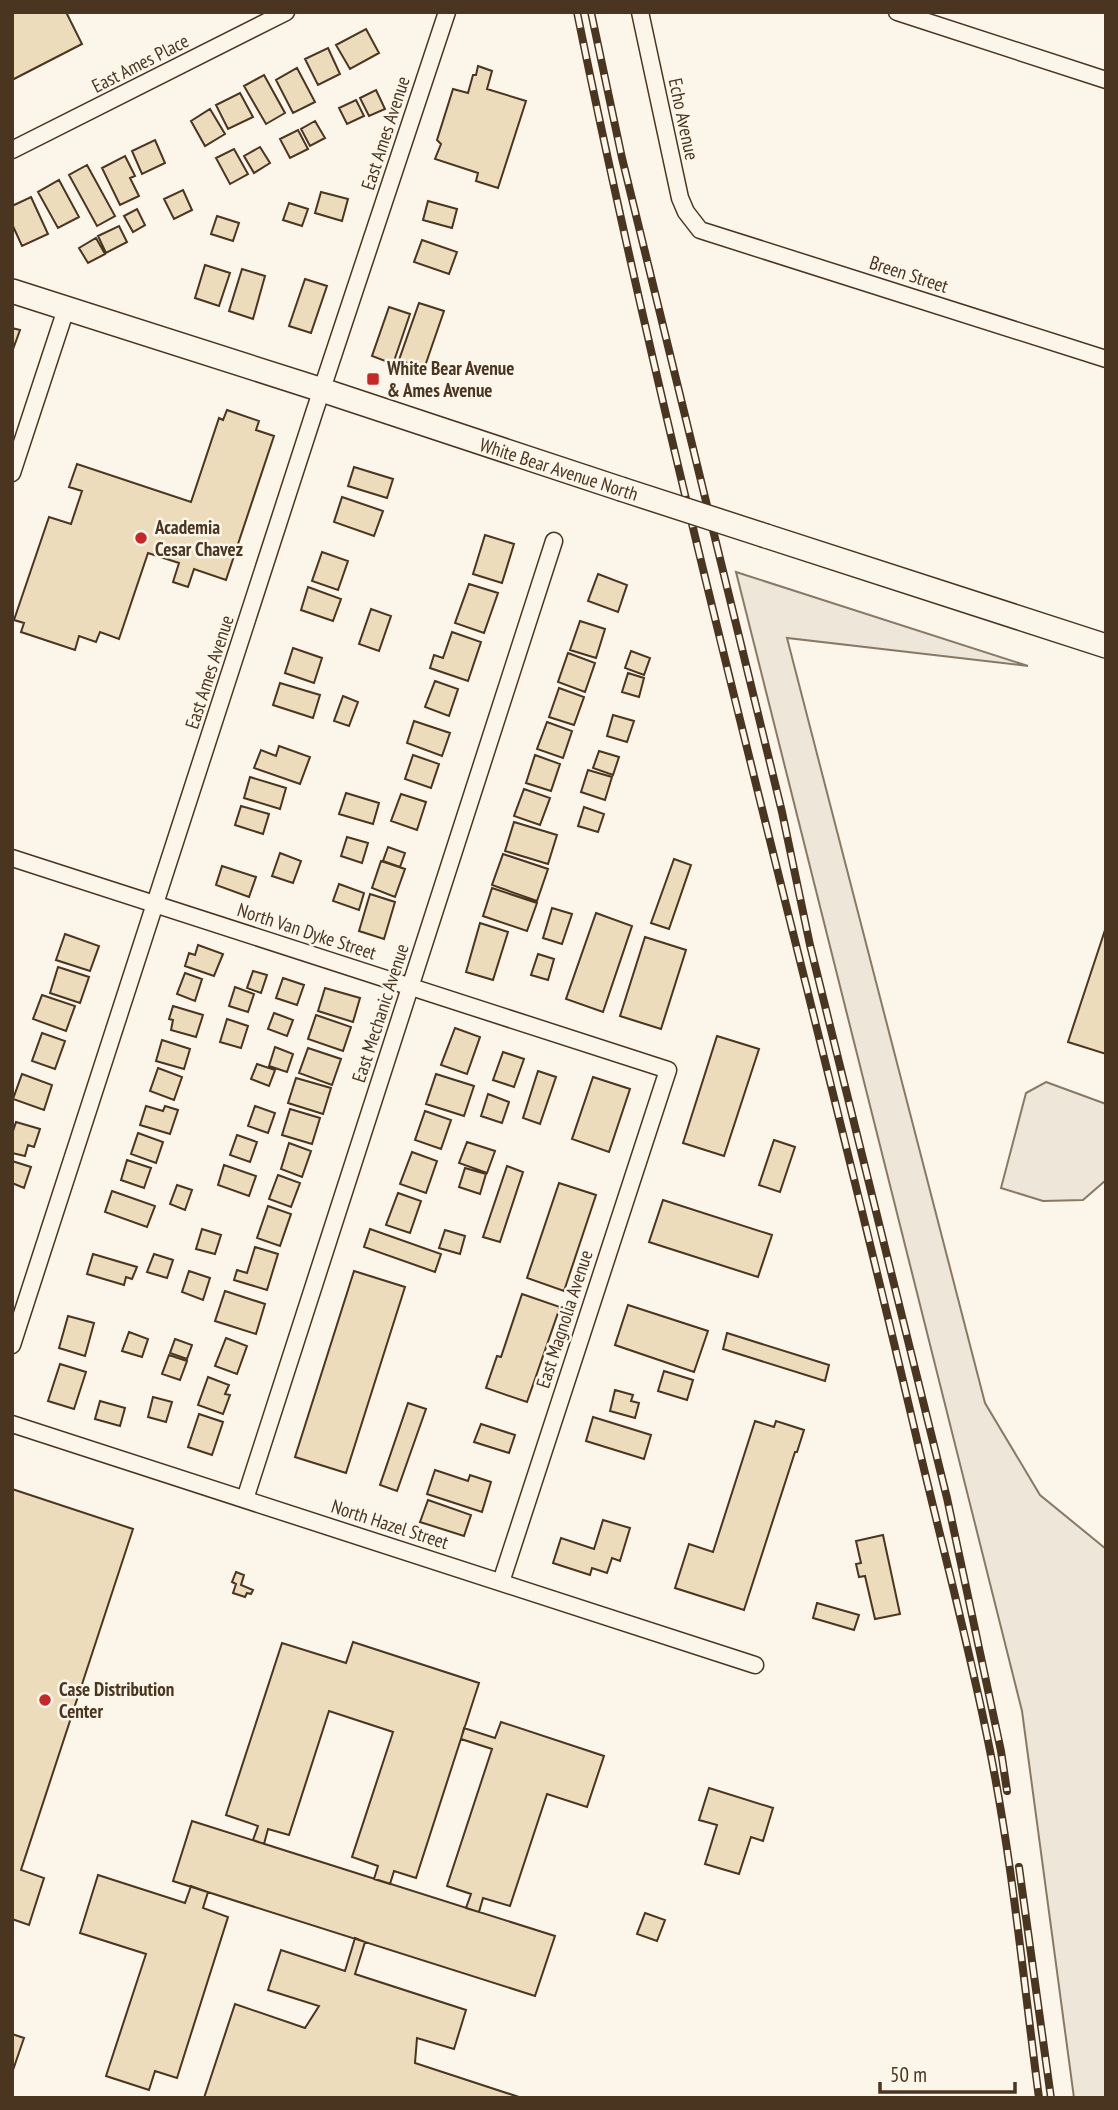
<svg xmlns="http://www.w3.org/2000/svg" width="1118" height="2110" font-family="'PT Sans Narrow',sans-serif">
<rect width="100%" height="100%" fill="#fbf6e9"/>
<!-- green -->
<path fill="#ede6d9" stroke="#887966" stroke-width="2" d="M736,572l292,94 -241,-28 198,765 55,92 66,54v549h-32l-52,-387z
M1046,1082l60,22v76l-23,20 -40,1 -42,-13 25,-95z"/>
<!-- building -->
<path fill="#ecdcbc" stroke="#4a3520" stroke-width="2" d="M12,12h54l16,32 -70,36z
M366,29l13,24 -29,16 -14,-24z
M328,48l12,26 -22,11 -13,-26z
M478,66l14,5 -5,18 39,12 -28,87 -22,-7 2,-8 -43,-14 6,-15 -4,-4 16,-51 15,4 5,-18h3z
M297,68l18,34 -22,11 -17,-33z
M264,75l21,38 -19,11 -22,-38z
M376,90l9,19 -16,7 -9,-18z
M240,93l13,24 -25,12 -12,-24z
M356,100l8,16 -17,8 -8,-16z
M210,109l15,25 -20,12 -14,-25z
M315,121l10,17 -15,8 -9,-17z
M298,130l10,19 -18,9 -10,-19z
M155,140l10,23 -23,11 -10,-23z
M260,147l10,16 -16,10 -10,-17z
M234,149l14,25 -18,10 -14,-26z
M125,156l10,20 -5,2 9,18 -19,9 -18,-37z
M87,165l28,51 -18,10 -28,-51z
M59,180l20,37 -21,11 -20,-36z
M183,190l9,20 -18,9 -10,-20z
M321,192l27,7 -6,22 -27,-8z
M31,197l17,37 -26,12 -10,-22v-18z
M428,201l29,8 -5,19 -29,-8z
M289,203l19,6 -6,17 -19,-6z
M137,209l8,16 -12,7 -9,-16z
M217,216l22,7 -6,18 -22,-7z
M119,226l8,16 -21,11 -8,-17z
M96,238l9,16 -17,9 -9,-15z
M422,240l35,12 -8,22 -35,-12z
M205,265l25,8 -11,33 -24,-8z
M242,269l23,7 -12,43 -24,-8z
M305,279l22,7 -16,47 -22,-7z
M419,303l25,8 -20,58 -25,-9z
M389,307l21,7 -17,50 -21,-8z
M12,328l8,2 -8,22z
M227,410l32,11 -3,9 18,6 -48,144 -32,-11 -6,18 -15,-5 6,-19 -31,-10 -29,86 -19,-7 -4,10 -17,-6 -4,14 -54,-18 3,-9 -10,-3 35,-103 22,7 11,-33 -13,-4 8,-23 114,38 28,-84 4,2z
M354,467l39,12 -6,19 -39,-12z
M342,497l41,14 -9,25 -40,-14z
M485,535l29,9 -12,39 -29,-9z
M322,552l26,9 -10,29 -26,-9z
M598,574l29,11 -9,27 -30,-11z
M469,584l29,9 -14,40 -29,-10z
M308,587l33,12 -8,22 -32,-11z
M371,609l20,7 -12,35 -20,-7z
M580,621l25,8 -9,29 -26,-8z
M452,632l29,10 -13,39 -38,-13 4,-13 9,3z
M293,648l29,10 -8,25 -29,-10z
M631,651l19,7 -6,17 -19,-7z
M568,653l27,10 -10,29 -27,-10z
M628,673l16,5 -5,19 -17,-5z
M435,681l23,8 -9,27 -24,-9z
M280,683l40,12 -7,23 -40,-13z
M559,688l25,9 -10,28 -25,-8z
M343,696l15,6 -9,24 -15,-5z
M613,715l21,6 -7,21 -20,-6z
M414,721l36,12 -8,23 -35,-13z
M547,722l25,9 -9,27 -26,-9z
M279,746l31,11 -10,27 -46,-16 7,-18 15,6z
M599,751l20,6 -6,18 -20,-7z
M413,755l26,9 -8,24 -26,-9z
M535,755l25,9 -9,27 -25,-8z
M588,770l24,7 -7,23 -24,-8z
M250,777l36,11 -6,21 -36,-11z
M524,789l26,9 -10,27 -26,-9z
M346,793l33,10 -6,21 -34,-10z
M401,794l25,8 -9,28 -26,-9z
M241,806l28,8 -6,20 -28,-9z
M584,807l20,7 -6,18 -20,-6z
M514,822l43,13 -9,29 -43,-13z
M347,837l21,6 -6,20 -21,-7z
M388,847l17,6 -5,14 -17,-6z
M280,853l21,8 -8,22 -21,-7z
M503,854l45,15 -11,32 -45,-16z
M674,859l17,6 -22,64 -18,-6z
M381,861l24,8 -10,28 -23,-9z
M222,866l34,11 -7,20 -33,-12z
M339,884l25,9 -5,17 -26,-9z
M492,888l45,15 -10,28 -44,-15z
M370,894l25,8 -11,37 -25,-8z
M552,908l20,6 -10,30 -19,-6z
M596,913l36,13 -29,86 -37,-13z
M480,923l28,9 -15,48 -27,-8z
M1106,927v127l-38,-12z
M65,934l34,12 -9,25 -34,-11z
M645,937l41,13 -25,79 -41,-13z
M198,945l25,9 -9,22 -29,-10 4,-13 6,2z
M538,954l16,5 -6,21 -17,-5z
M58,967l31,10 -9,26 -30,-10z
M253,971l14,4 -6,18 -14,-5z
M185,973l17,6 -7,22 -18,-7z
M283,978l21,7 -7,20 -21,-7z
M235,987l19,7 -6,18 -19,-6z
M325,988l35,10 -7,24 -35,-11z
M42,995l33,11 -9,25 -33,-12z
M173,1006l30,9 -7,22 -25,-7 2,-10 -4,-1z
M274,1013l19,7 -6,16 -19,-7z
M316,1015l35,12 -8,24 -35,-12z
M227,1019l21,7 -7,22 -21,-6z
M455,1028l25,9 -13,37 -26,-9z
M42,1033l23,8 -10,28 -23,-8z
M717,1036l42,13 -35,107 -41,-13z
M162,1040l28,9 -6,20 -28,-8z
M275,1047l18,7 -6,18 -18,-6z
M308,1048l33,11 -9,26 -33,-12z
M503,1052l21,7 -10,28 -21,-7z
M257,1064l18,6 -6,16 -18,-7z
M158,1068l24,9 -8,23 -24,-9z
M538,1071l18,6 -16,47 -17,-6z
M22,1074l30,11 -8,25 -31,-11z
M436,1074l38,12 -10,30 -38,-12z
M593,1077l37,12 -21,63 -37,-13z
M296,1078l35,10 -8,26 -35,-11z
M488,1094l21,8 -7,21 -21,-7z
M146,1106l17,5 2,-5 13,4 -8,24 -30,-9z
M255,1106l20,7 -7,20 -20,-7z
M290,1109l30,9 -8,26 -30,-9z
M425,1111l26,9 -10,29 -26,-9z
M16,1122l24,7 -6,18 -6,-2 -3,11 -13,-3v-19z
M138,1133l25,9 -7,21 -25,-9z
M237,1135l20,7 -7,20 -20,-7z
M774,1140l21,7 -15,45 -21,-7z
M467,1142l28,9 -8,22 -28,-10z
M289,1143l22,8 -9,26 -21,-8z
M412,1152l25,9 -11,32 -26,-9z
M127,1160l24,8 -7,20 -23,-8z
M12,1161l19,6 -7,21 -12,-5z
M224,1165l32,11 -7,20 -31,-11z
M507,1166l16,6 -23,70 -17,-5z
M465,1168l21,6 -6,20 -21,-7z
M278,1175l22,8 -9,24 -22,-8z
M559,1183l37,12 -32,96 -37,-13z
M177,1185l15,5 -7,20 -15,-6z
M112,1191l43,15 -8,21 -42,-15z
M398,1193l23,8 -11,32 -24,-8z
M663,1200l109,35 -14,42 -109,-35z
M268,1206l23,8 -11,32 -23,-8z
M202,1229l19,6 -6,19 -19,-5z
M370,1229l71,25 -6,18 -71,-25z
M445,1230l20,6 -5,18 -21,-6z
M255,1247l23,7 -11,36 -33,-10 3,-10 10,3z
M93,1254l44,13 -5,12 -6,-2 -2,8 -37,-11z
M154,1254l19,6 -6,18 -20,-6z
M189,1271l21,7 -7,22 -21,-8z
M354,1271l51,16 -59,186 -51,-16z
M225,1291l40,13 -9,30 -41,-13z
M522,1294l38,13 -33,95 -41,-14 11,-32 4,1z
M628,1305l80,26 -14,41 -79,-27z
M68,1316l26,7 -9,33 -26,-8z
M129,1332l19,7 -6,18 -20,-6z
M727,1333l102,32 -4,16 -102,-32z
M226,1338l21,8 -10,28 -22,-8z
M175,1339l17,6 -5,14 -17,-6z
M169,1355l18,6 -7,19 -18,-6z
M60,1364l26,8 -12,37 -26,-8z
M664,1371l29,9 -6,20 -29,-9z
M208,1377l21,8 -4,9 5,1 -7,19 -25,-9z
M615,1390l18,5 -2,6 8,2 -4,15 -25,-7z
M153,1397l19,5 -6,20 -18,-5z
M100,1401l25,7 -5,18 -25,-7z
M408,1403l18,6 -29,82 -17,-6z
M199,1414l24,8 -11,33 -24,-8z
M593,1417l58,18 -7,24 -58,-18z
M755,1421l19,6 2,-6 28,9 -7,22h-2l-51,158 -69,-22 14,-44 24,8z
M481,1424l34,11 -6,18 -35,-11z
M435,1470l33,11 2,-6 21,7 -9,30 -55,-18z
M12,1489l121,40 -112,341 23,8 -15,47 -17,-6z
M428,1500l43,15 -7,21 -44,-14z
M603,1520l27,8 -10,33 -8,-3 -5,15 -15,-5 -2,7 -37,-12 8,-25 33,11z
M883,1535l17,79 -25,5 -10,-43 -6,1 -3,-13 5,-1 -5,-22z
M236,1572l8,3 -3,10 12,5 -2,4 -4,-1 -2,4 -12,-4 3,-9 -4,-2z
M817,1603l42,12 -5,15 -41,-12z
M353,1642l126,41 -63,195 -22,-7 -4,13 -16,-5 4,-13 -26,-9 41,-125 -64,-21 -40,124 -21,-6 -4,15 -11,-4 5,-14 -32,-11 56,-172 64,20z
M501,1722l103,34 -17,51 -40,-13 -37,112 -27,-8 -4,14 -13,-4 5,-14 -24,-8 45,-137 -31,-10 3,-11 31,10z
M709,1788l64,20 -10,33 -12,-4 -12,37 -34,-10 12,-39 -18,-5z
M192,1821l363,115 -20,60 -362,-115z
M98,1875l87,28 6,-17 17,6 -5,16 25,9 -51,161 -22,-7 -6,19 -43,-14 40,-122 -66,-21z
M645,1913l20,7 -8,21 -20,-7z
M355,1938l10,4 -10,32 111,36 -12,39 -37,-11 -2,25 107,35h-318l31,-94 70,24 14,-22 -51,-16 13,-40 64,21z
M12,2034l12,4 -12,35z"/>
<g fill="none" stroke-linecap="round" stroke-linejoin="round">
<defs>
<path id="street" d="M640,12l40,186 6,14 14,18 406,129
M897,12l209,68
M12,150l274,-138
M12,473l54,-164
M12,858l656,212 -167,512
M12,1345l302,-932 133,-401
M12,1424l743,241
M245,1499l309,-958"/>
<path id="secondary" d="M12,291l310,99 299,99
M766,536l340,110"/>
</defs>
<!-- street casing -->
<use href="#street" stroke="#4a3520" stroke-width="19"/>
<!-- secondary casing -->
<use href="#secondary" stroke="#4a3520" stroke-width="26"/>
<!-- street -->
<use href="#street" stroke="#fbf6e9" stroke-width="16"/>
<!-- secondary -->
<use href="#secondary" stroke="#fbf6e9" stroke-width="23"/>
<defs>
<path id="rail" d="M577,12c98,481 229,954 341,1432 23,97 49,194 69,292 25,119 36,242 52,362
M591,12l31,146 160,654 28,133 137,553 54,253 6,40
M1019,1867l32,231"/>
</defs>
<!-- rail casing -->
<use href="#rail" stroke="#4a3520" stroke-width="8"/>
<!-- rail -->
<use href="#rail" stroke="#fbf6e9" stroke-width="5" stroke-dasharray="16" stroke-linecap="butt"/>
<defs>
<path id="secondary-bridge" d="M621,489l145,47"/>
</defs>
<!-- secondary-bridge casing -->
<use href="#secondary-bridge" stroke="#4a3520" stroke-width="26" stroke-linecap="butt"/>
<!-- secondary-bridge -->
<use href="#secondary-bridge" stroke="#fbf6e9" stroke-width="23"/>
</g>
<!-- markers -->
<g fill="#c62828" stroke="#fbf6e9" stroke-width="2.5">
<rect x="366" y="372" width="14" height="14" rx="3.5"/>
<circle cx="141" cy="538" r="7"/>
<circle cx="45" cy="1700" r="7"/>
</g>
<g text-anchor="middle" dominant-baseline="central" stroke-width="5" stroke-linejoin="round" paint-order="stroke">
<!-- street labels -->
<g font-size="19" fill="#4a3520" stroke="#fbf6e9">
<text transform="translate(140 63) rotate(-27)">East Ames Place</text>
<text transform="translate(684 119) rotate(78)">Echo Avenue</text>
<text transform="translate(385 133) rotate(-72)">East Ames Avenue</text>
<text transform="translate(909 274) rotate(18)">Breen Street</text>
<text transform="translate(559 469) rotate(18)">White Bear Avenue North</text>
<text transform="translate(209 672) rotate(-72)">East Ames Avenue</text>
<text transform="translate(307 931) rotate(18)">North Van Dyke Street</text>
<text transform="translate(380 1013) rotate(-72)">East Mechanic Avenue</text>
<text transform="translate(564 1319) rotate(-72)">East Magnolia Avenue</text>
<text transform="translate(390 1524) rotate(18)">North Hazel Street</text>
</g>
<!-- poi labels -->
<g font-size="19" font-weight="bold" fill="#4a3520" stroke="#fbf6e9" text-anchor="start">
<text x="387" y="368">White Bear Avenue<tspan x="387" dy="22">&amp; Ames Avenue</tspan></text>
<text x="155" y="527">Academia<tspan x="155" dy="22">Cesar Chavez</tspan></text>
<text x="59" y="1689">Case Distribution<tspan x="59" dy="22">Center</tspan></text>
</g>
</g>
<!-- border -->
<rect width="1118" height="2110" fill="none" stroke="#4a3520" stroke-width="28"/>
<!-- scale -->
<path d="M880 2082v10h135v-10" fill="none" stroke="#4a3520" stroke-width="3.5"/>
<text x="890" y="2082" font-size="21" fill="#4a3520" stroke="#fbf6e9" stroke-width="5" paint-order="stroke">50 m</text>
</svg>
